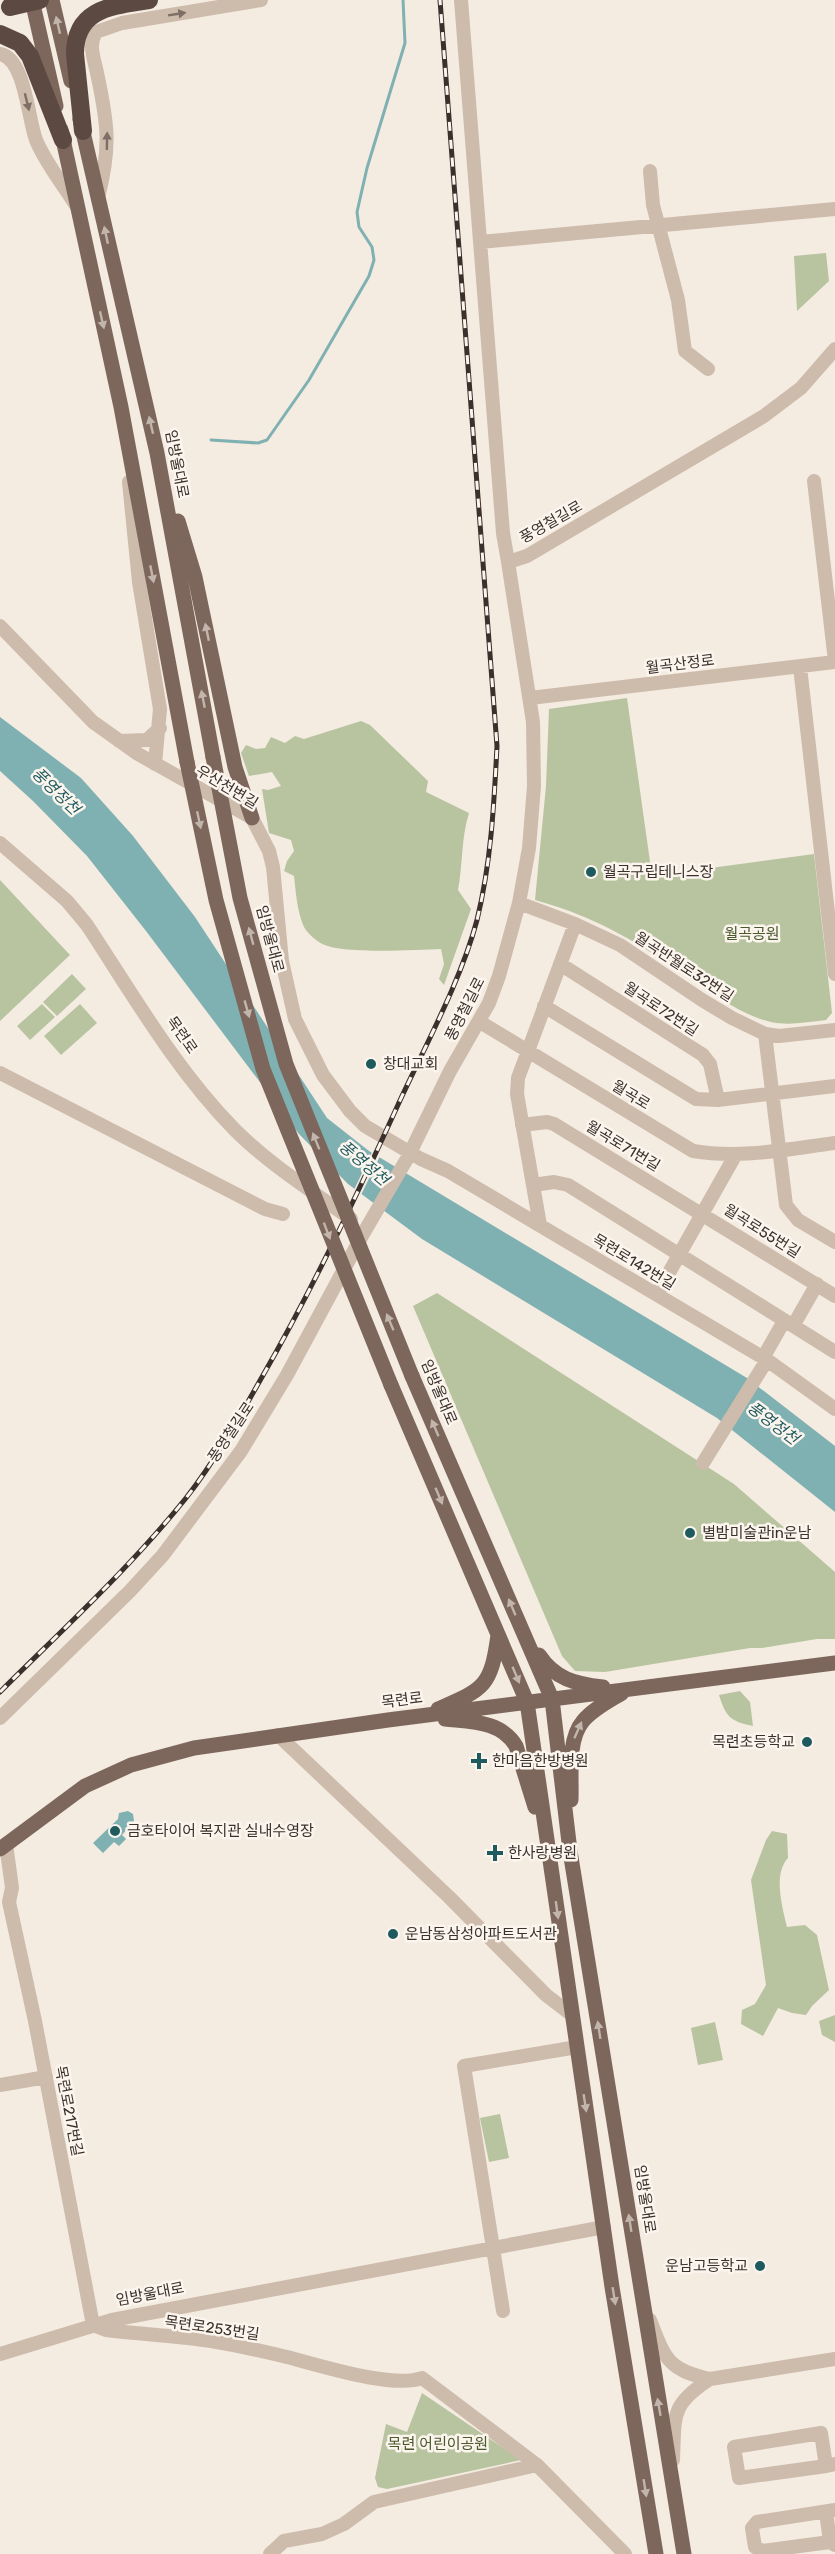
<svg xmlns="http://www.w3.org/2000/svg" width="835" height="2554" font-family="Rubik,'Noto Sans KR',sans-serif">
<rect width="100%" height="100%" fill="#f4ebe1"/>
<!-- green -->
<path fill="#b8c4a0" d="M826,253l3,28 -32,30 -3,-55z
M627,698l25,178 162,-22 18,159 -6,7c-18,2 -38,6 -55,2 -34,-7 -78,-43 -108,-62 -43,-28 -78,-46 -128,-60l11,-114 3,-77z
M361,721l9,4 58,56 -2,11 43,21c-8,25 -6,51 -11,77l13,19 -27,76 -5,-6 5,-15 -3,-15c-25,1 -96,5 -116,-4 -8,-3 -17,-11 -21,-18 -7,-16 -8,-34 -10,-51l-10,-5 3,-10 7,-10 -3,-11 -22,-7 -7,-44 6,1 13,-4 -9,-14 -23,4 -8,-23 5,-8 10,4 9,-1 6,-11 14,6 10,-7 9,3z
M0,880l70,75 -70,66z
M72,974l14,15 -29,27 -14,-14z
M42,1004l13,13 -25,23 -13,-14z
M80,1004l17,19 -36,32 -17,-19z
M437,1293l297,191 101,88v67h-18l-55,9h-12l-145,24 -30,-1 -13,-15 -149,-350z
M740,1691l10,11 3,24c-23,-5 -27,-9 -34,-31z
M772,1831l15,3 1,24c-15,16 -6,48 -1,69l18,-2 12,10 12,55 -17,16 -6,9 -14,-2 -14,-5 -15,28 -22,-12 1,-14 13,-6 11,-19 -15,-105 15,-40z
M835,2015v27l-13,-7 -3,-14z
M715,2022l8,38 -25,5 -7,-37z
M500,2114l9,44 -20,4 -9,-44z
M422,2393l99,67 -134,29 -9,-2 -3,-9 11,-54 21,8z"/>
<!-- water -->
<path fill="#7fb0b2" d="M0,717l81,61 52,58 62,81 132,201 42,33 378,227 88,68v66l-118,-94 -295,-179 -74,-55 -49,-50 -153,-203 -59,-75 -54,-55 -33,-30z
M128,1811l5,3 1,7 -12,14 4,4 -7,7 -5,-4 -11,11 -10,-10 25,-24 1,-6z"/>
<!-- pier -->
<path fill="#f4ebe1" d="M373,1150l8,4 -21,43 -7,-5z"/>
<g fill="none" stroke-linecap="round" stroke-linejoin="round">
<!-- stream -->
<path stroke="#7fb0b2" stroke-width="3" d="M211,440l47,3 9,-3 42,-60 60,-104 5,-16 -2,-13 -13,-20 -2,-15 10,-44 38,-125 -2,-43"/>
<!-- minor -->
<path stroke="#cdbbac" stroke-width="14" d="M461,0l42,533 5,29
M0,54c25,4 28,65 36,86 9,22 26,43 39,64
M650,171l3,34 25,95 7,51 23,18
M98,198c13,-51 10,-74 -1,-125 -3,-15 -9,-28 -1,-41l26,-9 139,-23
M480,242l355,-33
M814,481l21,180
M129,482l10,100 21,127 -5,55
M0,626l93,96 45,32 114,64 17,33 4,16 9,94 13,58 28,56 27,36 15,15 56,33 27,12 319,189 68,49
M800,667l35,307
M530,698l305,-36
M119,741l28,-1 13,-12
M0,843l67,58 20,24c46,70 89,145 148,205 34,34 77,61 116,89
M519,903l56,21 45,21 82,55 30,18 33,16 14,2 56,-6
M560,964l143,91 7,9 8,36
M544,1006l152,93 22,1 117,-14
M480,1022l213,129c48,8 95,-2 142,-8
M765,1034l21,171 12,15 37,22
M0,1073l265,136 18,5
M522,1125l25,-3 7,2 281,172
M533,1185l21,-3 14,3 267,167
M540,1225l-23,-131 1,-16 57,-154
M657,1294l79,-140
M793,1326l24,-42
M763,1358l21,-37
M703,1463l64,-103
M0,1718l130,-127 33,-36 78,-104 46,-76 76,-141 45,-77 42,-86 39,-68 10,-27 20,-73 10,-55 5,-62 -1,-64 -25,-160 19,-6 237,-140 37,-28 34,-39
M278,1735l171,162 97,98 26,20
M6,1844l6,44 -3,14 26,119 58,304
M0,2085l46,-8
M503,2311l-39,-245 113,-19
M650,2320c15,39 18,50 60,59l125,-20
M93,2325l13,5c34,4 70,6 105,11 25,4 51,10 76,16 32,8 105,32 135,21l115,87 88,89
M0,2354l112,-34 492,-93
M673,2460c2,-45 -3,-55 37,-81
M826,2466l-5,-33 -87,14 5,31 87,-12 9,-2
M835,2510l-78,12 -5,6 3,19 7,4 68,-9 5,3
M826,2512l4,30
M270,2554l14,-13 38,-7 22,-10 30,-22 163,-37"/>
<!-- major -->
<path stroke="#7d675c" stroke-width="15" d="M32,0l24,106
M52,0l19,81
M80,119l77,334 56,304
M61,130l60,277 66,355
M178,521l17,56 40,190 17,51
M412,1376l140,323 18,152 114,703
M391,1385l136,317 85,585 44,267
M539,1655c16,24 36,29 64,32
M438,1709c46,-20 53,-22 60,-74
M445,1719c27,3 56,2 71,27l19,61
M571,1800c1,-24 -4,-60 12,-79 10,-12 26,-20 39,-28
M0,1849l85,-63 46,-21 63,-17 194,-28 447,-57"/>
<!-- highway -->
<path stroke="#5c4a42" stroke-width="18" d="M0,34l20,9 10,13 33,84
M83,131l-8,-77c0,-46 37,-48 74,-54"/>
<defs>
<path id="rail" d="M0,1692c63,-63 130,-124 186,-194 29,-37 53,-80 76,-121 50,-87 93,-178 135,-270 26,-57 64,-126 80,-187 14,-57 17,-115 20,-174l-57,-746"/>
</defs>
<!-- rail casing -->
<use href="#rail" stroke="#3b302b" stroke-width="5"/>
<!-- rail -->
<use href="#rail" stroke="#fbf5ee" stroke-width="3" stroke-dasharray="9" stroke-linecap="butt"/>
<!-- major-bridge -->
<path stroke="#7d675c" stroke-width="15" d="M213,757l27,141 46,166 126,312
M187,762l29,138 47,169 128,316"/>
<!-- highway-bridge -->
<path stroke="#5c4a42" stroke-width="18" d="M10,7l30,-7"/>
</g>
<!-- one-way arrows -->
<defs><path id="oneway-solid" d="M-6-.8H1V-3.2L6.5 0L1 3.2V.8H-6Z" transform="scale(1.5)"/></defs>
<g fill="#7d6f65">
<use href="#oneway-solid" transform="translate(177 14) rotate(-9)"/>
<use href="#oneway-solid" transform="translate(27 102) rotate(76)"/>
<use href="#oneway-solid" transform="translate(107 141) rotate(-89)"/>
</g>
<g fill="#c2b5ac">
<use href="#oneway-solid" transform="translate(58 25) rotate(-103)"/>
<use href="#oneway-solid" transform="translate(106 235) rotate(-102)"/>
<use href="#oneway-solid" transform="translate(102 320) rotate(77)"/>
<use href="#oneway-solid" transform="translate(151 425) rotate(-103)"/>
<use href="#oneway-solid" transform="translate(152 574) rotate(79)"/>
<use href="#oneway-solid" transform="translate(207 632) rotate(-102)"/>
<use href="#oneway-solid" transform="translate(203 699) rotate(-101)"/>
<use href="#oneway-solid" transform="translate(199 820) rotate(78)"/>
<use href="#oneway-solid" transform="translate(251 936) rotate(-105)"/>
<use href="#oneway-solid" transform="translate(247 1009) rotate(74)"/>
<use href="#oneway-solid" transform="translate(316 1141) rotate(-112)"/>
<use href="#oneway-solid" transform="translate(327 1231) rotate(69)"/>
<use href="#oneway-solid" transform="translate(390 1322) rotate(-113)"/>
<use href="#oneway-solid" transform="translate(435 1428) rotate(-113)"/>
<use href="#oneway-solid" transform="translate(439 1496) rotate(67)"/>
<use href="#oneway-solid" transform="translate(512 1607) rotate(-113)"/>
<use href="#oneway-solid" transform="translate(516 1675) rotate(67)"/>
<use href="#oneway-solid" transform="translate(578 1730) rotate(-66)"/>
<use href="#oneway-solid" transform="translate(557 1910) rotate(82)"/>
<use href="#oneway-solid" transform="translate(599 2030) rotate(-99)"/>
<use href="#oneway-solid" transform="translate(585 2103) rotate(81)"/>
<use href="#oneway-solid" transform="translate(630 2223) rotate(-99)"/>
<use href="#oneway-solid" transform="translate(614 2296) rotate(81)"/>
<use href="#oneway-solid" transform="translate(659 2407) rotate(-100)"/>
<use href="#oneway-solid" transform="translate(645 2488) rotate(81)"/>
</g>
<!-- markers -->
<g fill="#1f5a5e" stroke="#fbf5ee" stroke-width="2">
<circle cx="591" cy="872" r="6"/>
<circle cx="371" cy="1064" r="6"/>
<circle cx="690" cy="1533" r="6"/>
<circle cx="807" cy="1742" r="6"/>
<path d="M476 1752h6v6h6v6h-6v6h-6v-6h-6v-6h6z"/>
<circle cx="115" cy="1831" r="6"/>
<path d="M492 1844h6v6h6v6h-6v6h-6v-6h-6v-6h6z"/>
<circle cx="393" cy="1934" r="6"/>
<circle cx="760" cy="2266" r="6"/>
</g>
<g text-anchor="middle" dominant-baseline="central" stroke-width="5" stroke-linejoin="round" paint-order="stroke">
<!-- street labels -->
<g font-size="15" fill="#3b302b" stroke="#fbf5ee">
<text transform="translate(177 464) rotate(79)">임방울대로</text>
<text transform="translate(551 522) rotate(-30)">풍영철길로</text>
<text transform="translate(680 664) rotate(-7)">월곡산정로</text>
<text transform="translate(227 787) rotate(31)">우산천변길</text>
<text transform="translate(270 939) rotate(75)">임방울대로</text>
<text transform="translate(684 967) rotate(33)">월곡반월로32번길</text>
<text transform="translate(465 1009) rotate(-63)">풍영철길로</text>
<text transform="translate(661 1009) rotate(33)">월곡로72번길</text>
<text transform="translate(182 1035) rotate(55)">목련로</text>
<text transform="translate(631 1095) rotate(31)">월곡로</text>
<text transform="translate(623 1146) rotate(31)">월곡로71번길</text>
<text transform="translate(762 1231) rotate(32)">월곡로55번길</text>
<text transform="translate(634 1262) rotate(31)">목련로142번길</text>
<text transform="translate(439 1392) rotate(67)">임방울대로</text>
<text transform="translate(231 1432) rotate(-56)">풍영철길로</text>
<text transform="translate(402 1700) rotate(-7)">목련로</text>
<text transform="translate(69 2111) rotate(79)">목련로217번길</text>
<text transform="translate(645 2199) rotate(81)">임방울대로</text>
<text transform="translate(150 2294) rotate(-11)">임방울대로</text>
<text transform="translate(212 2328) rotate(8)">목련로253번길</text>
</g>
<!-- poi labels -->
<g font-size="15" fill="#3b302b" stroke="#fbf5ee" text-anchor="start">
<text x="603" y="872">월곡구립테니스장</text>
<text x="383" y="1064">창대교회</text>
<text x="702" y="1533">별밤미술관in운남</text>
<text x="795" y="1742" text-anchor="end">목련초등학교</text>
<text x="492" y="1761">한마음한방병원</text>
<text x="127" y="1831">금호타이어 복지관 실내수영장</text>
<text x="508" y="1853">한사랑병원</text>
<text x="405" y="1934">운남동삼성아파트도서관</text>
<text x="748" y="2266" text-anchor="end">운남고등학교</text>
</g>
<!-- park labels -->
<g font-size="15" fill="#4a5a2e" stroke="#fbf5ee">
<text x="752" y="934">월곡공원</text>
<text x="438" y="2444">목련 어린이공원</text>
</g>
<!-- water labels -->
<g font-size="16" font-style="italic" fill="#1f5a5e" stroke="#fbf5ee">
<text transform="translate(56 791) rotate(44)">풍영정천</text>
<text transform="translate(364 1163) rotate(40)">풍영정천</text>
<text transform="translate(773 1423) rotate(37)">풍영정천</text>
</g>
</g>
</svg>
